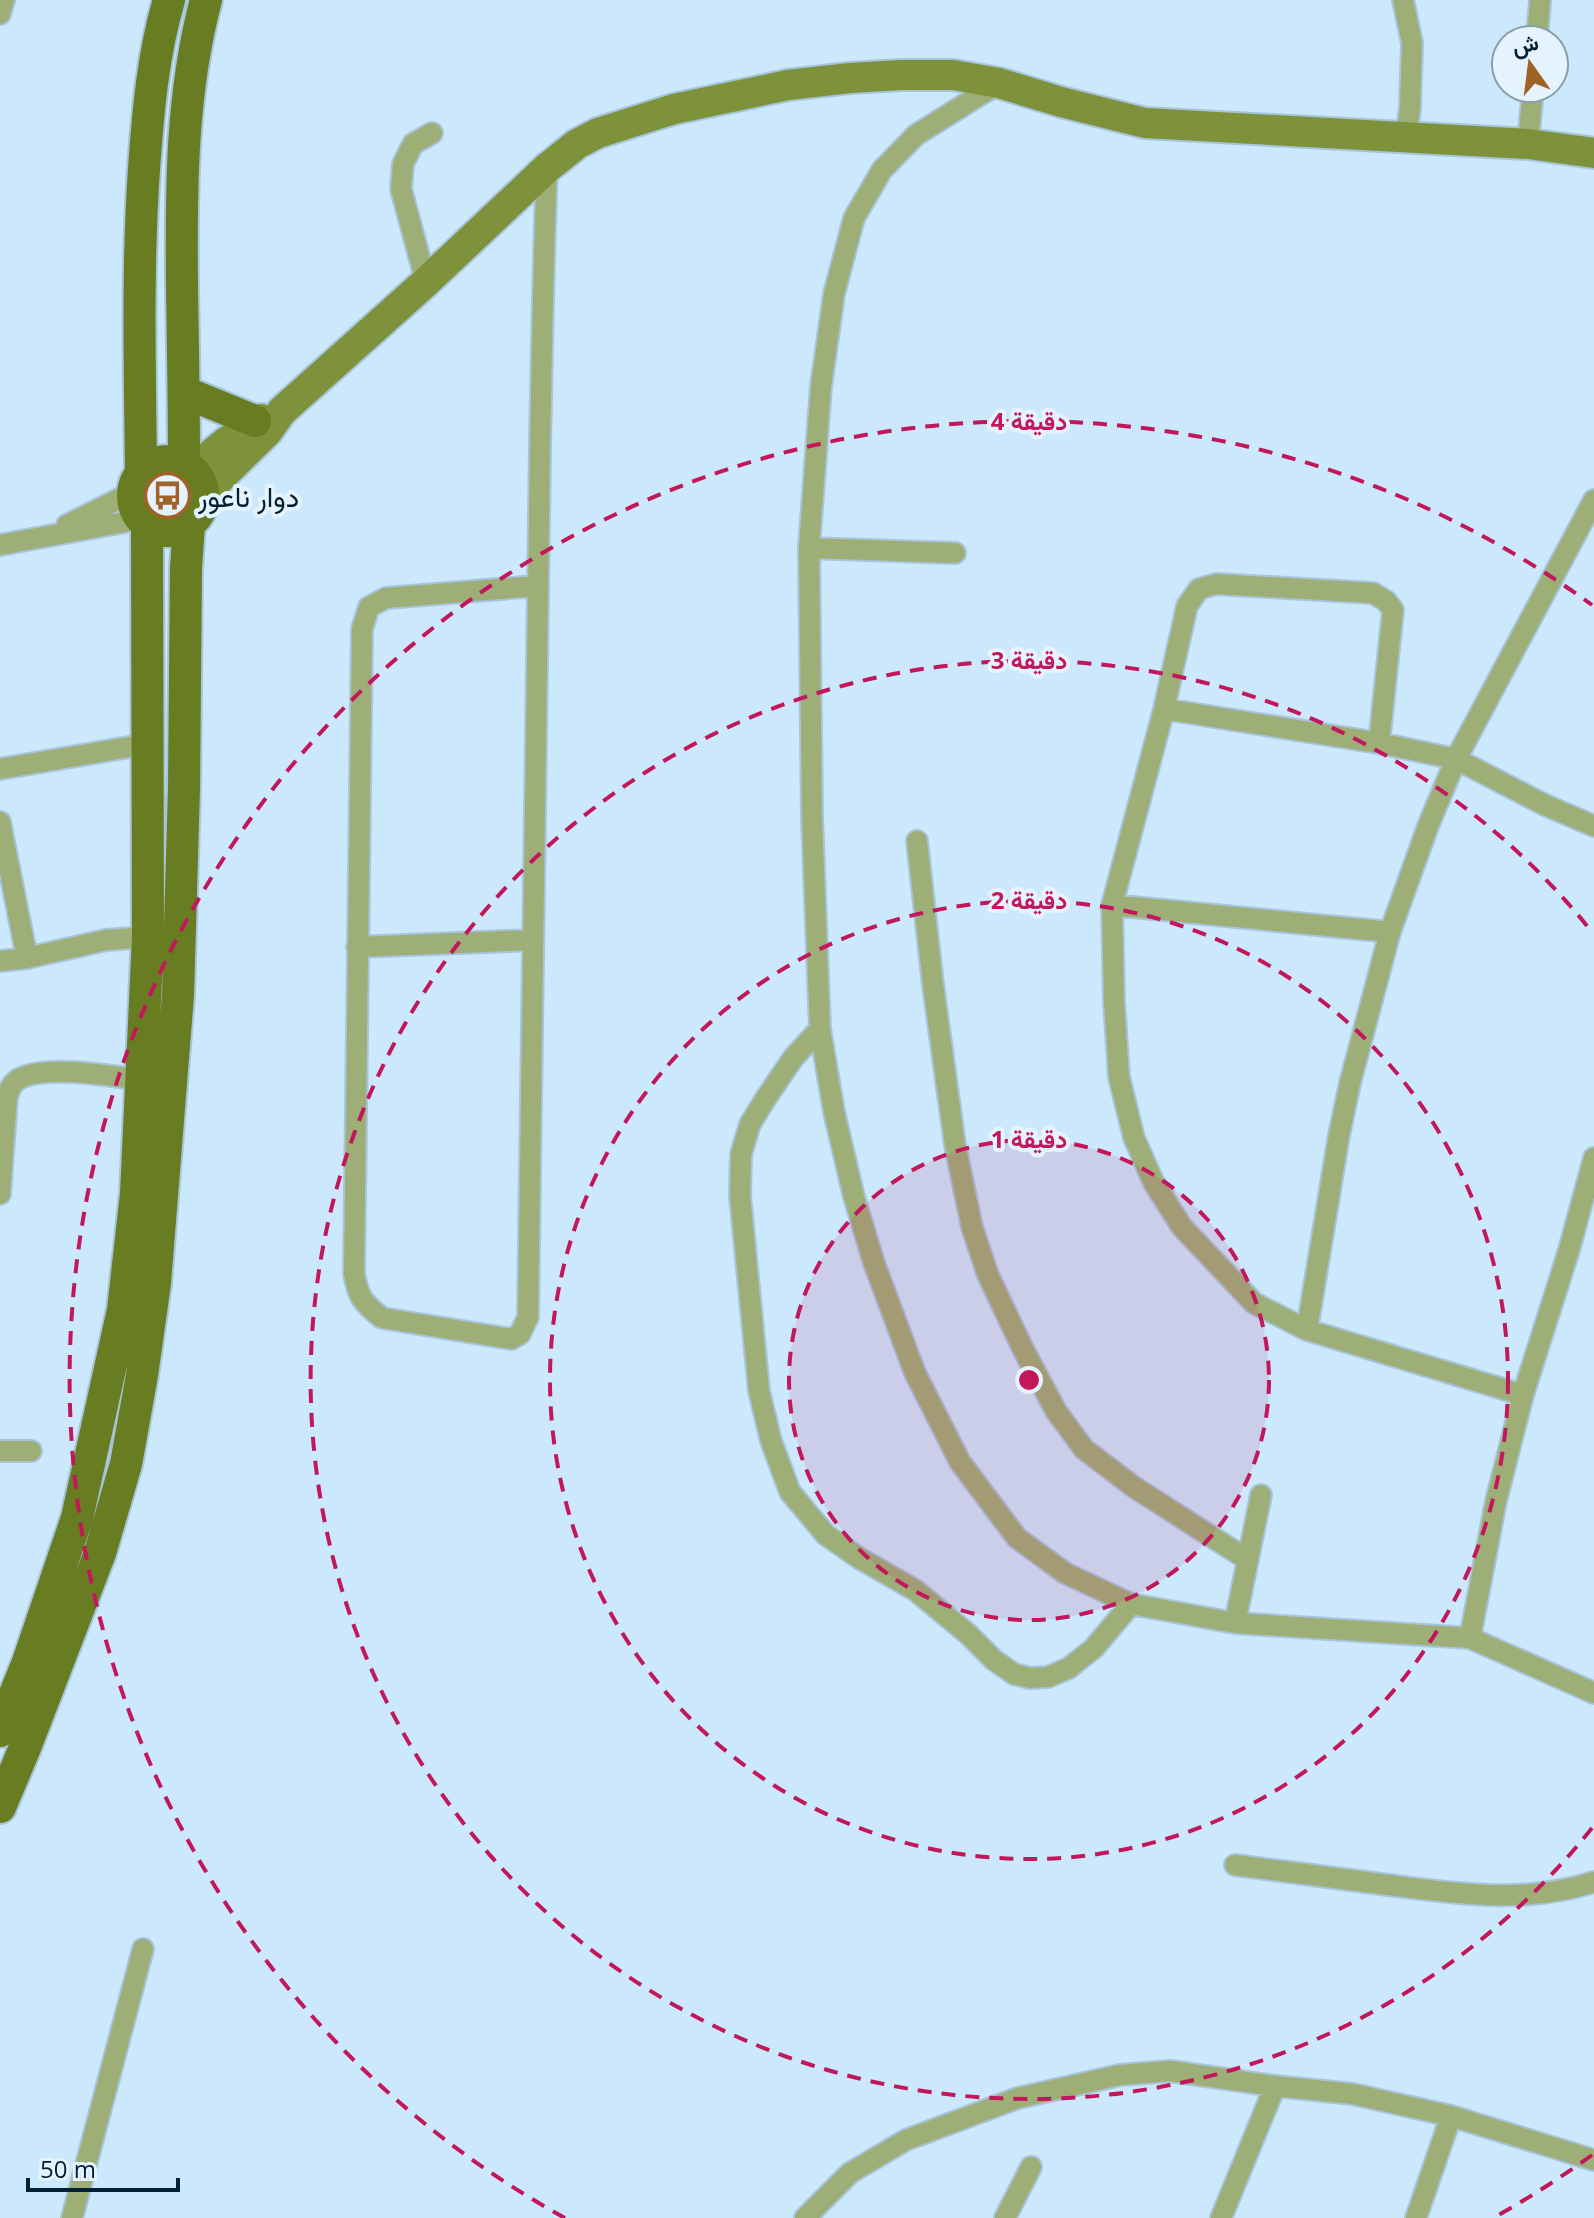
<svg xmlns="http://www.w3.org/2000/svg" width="1594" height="2218" font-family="'Open Sans',Vazirmatn,sans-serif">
<rect width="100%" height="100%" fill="#cce8fd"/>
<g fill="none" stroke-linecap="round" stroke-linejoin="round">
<defs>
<path id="street" d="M1403,0l9,43 -2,65 -4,30
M0,14l4,-14
M1537,40l3,-40
M999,83l-83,52 -34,35 -28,48 -20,76 -13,92 -12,162 3,270 8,211 14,83 20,85 20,66 41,110 45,89 57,76 48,35 66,31 104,19 235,15 124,55
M1528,144l5,-56
M426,282l-25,-93 2,-25 10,-20 19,-11
M67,525l66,-33
M0,545l141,-26
M809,548l146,5
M537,586l-151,12 -17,9 -7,22 -8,644c4,24 9,30 28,45l129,21 9,-5 8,-17c6,-290 6,-581 12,-871 2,-93 3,-185 7,-278
M1164,709l23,-103 12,-17 17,-5 157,9 13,8 7,9 -14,133
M0,769l147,-25
M0,822l27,136
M917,841l16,144 22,160 17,82 16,48 35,74 33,62 28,38 50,38 114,73
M1112,905l278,27
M357,947l175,-7
M0,961l27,-3 79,-18 42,-3
M820,1029l-26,28 -28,41 -16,26 -9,30 -1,42 19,195 12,50 19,51 36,43 33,23 56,32 53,44 26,26 20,14 16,4 18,-1 21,-9 25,-20 37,-44
M0,1194l7,-97c2,-6 4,-12 9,-16 23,-18 97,-5 125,-1
M1307,1330l32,-195 11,-52 40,-151 38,-106 28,-67 138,-259
M1523,1395l-216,-65 -53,-27 -72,-76 -28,-44 -20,-45 -15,-61 -5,-76 -2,-96 52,-196 215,34 77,16 89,46 49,21
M0,1451h31
M1235,1623l26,-128
M1470,1638l26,-137 27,-106 46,-145 25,-92
M1235,1865c49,6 97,13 146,19 72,9 142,21 213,-2
M72,2218l71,-269
M805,2218l45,-45 56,-33 112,-42 102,-23 50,-4 105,15 78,8 98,22 143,44
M1005,2218l26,-51
M1221,2218l54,-132
M1416,2218l35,-102"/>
<path id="secondary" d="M192,470l34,-28 35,-23
M203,495l65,-64 14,-20 144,-129 121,-114 30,-24 21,-11 76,-24 114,-24 62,-7 51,-3h52l46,8 62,19 84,21 383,21 66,9"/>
<path id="primary" d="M184,392l71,29
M133 496a35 35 0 1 1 70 0a35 35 0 1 1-70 0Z
M184,465c0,-60 -1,-119 -2,-178 -1,-97 -1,-193 24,-287
M141,473c-1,-101 -4,-203 3,-304 4,-57 9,-115 25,-169
M0,1731l28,-69 49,-144 46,-208 13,-116 12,-257 -1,-413
M0,1807l26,-62 74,-192 26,-89 16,-89 13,-92 23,-288 6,-207 2,-220 3,-44"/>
</defs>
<!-- street casing -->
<use href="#street" stroke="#a8c4d9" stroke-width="24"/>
<!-- secondary casing -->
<use href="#secondary" stroke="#a8c4d9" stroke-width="34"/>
<!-- primary casing -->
<use href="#primary" stroke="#a8c4d9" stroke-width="36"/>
<!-- street -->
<use href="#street" stroke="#9eae77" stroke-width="20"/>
<!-- secondary -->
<use href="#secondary" stroke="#7d923a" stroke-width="30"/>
<!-- primary -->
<use href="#primary" stroke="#687c21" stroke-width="32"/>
</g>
<!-- distance rings -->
<circle cx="1029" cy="1380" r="240" fill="#c2185b" fill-opacity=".12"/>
<g fill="none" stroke="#c2185b" stroke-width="4" stroke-dasharray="14 10">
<circle cx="1029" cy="1380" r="240"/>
<circle cx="1029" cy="1380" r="479"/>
<path d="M1592 1828A719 719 0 1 1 1592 932"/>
<path d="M1592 2155A958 958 0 0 1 1493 2218M565 2218A958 958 0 1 1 1592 605"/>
</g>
<!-- icons -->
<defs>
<symbol id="bus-ring" viewBox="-11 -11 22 22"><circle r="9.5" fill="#e5f3fe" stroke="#a06227" stroke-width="1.5"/><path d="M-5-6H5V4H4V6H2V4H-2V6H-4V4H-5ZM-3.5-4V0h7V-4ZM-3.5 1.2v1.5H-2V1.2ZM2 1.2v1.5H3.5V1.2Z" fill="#a06227"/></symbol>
</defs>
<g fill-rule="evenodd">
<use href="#bus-ring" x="142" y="470" width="51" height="51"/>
</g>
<g text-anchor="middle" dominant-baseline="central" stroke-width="8" stroke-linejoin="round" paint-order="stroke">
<!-- poi labels -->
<g font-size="28" fill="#022034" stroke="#e5f3fe" text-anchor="start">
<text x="198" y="496">دوار ناعور</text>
</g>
</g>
<circle cx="1029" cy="1380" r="12" fill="#c2185b" stroke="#e5f3fe" stroke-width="4"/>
<g font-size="24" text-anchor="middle" font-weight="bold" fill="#c2185b" stroke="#e5f3fe" stroke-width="8" stroke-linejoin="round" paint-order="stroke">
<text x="1029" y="430">4 دقيقة</text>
<text x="1029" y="669">3 دقيقة</text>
<text x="1029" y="909">2 دقيقة</text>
<text x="1029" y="1148">1 دقيقة</text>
</g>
<!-- north arrow -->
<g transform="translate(1530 64) rotate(346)"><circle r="38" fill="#e5f3fe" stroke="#8a9fad" stroke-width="2"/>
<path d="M0-6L14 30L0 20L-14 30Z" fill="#a06227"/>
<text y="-12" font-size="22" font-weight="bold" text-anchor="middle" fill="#022034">ش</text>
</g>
<!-- scale -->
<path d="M28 2178v12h150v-12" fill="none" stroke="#022034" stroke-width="4"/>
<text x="40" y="2178" font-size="24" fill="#022034" stroke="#e5f3fe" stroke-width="6" paint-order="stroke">50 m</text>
</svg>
